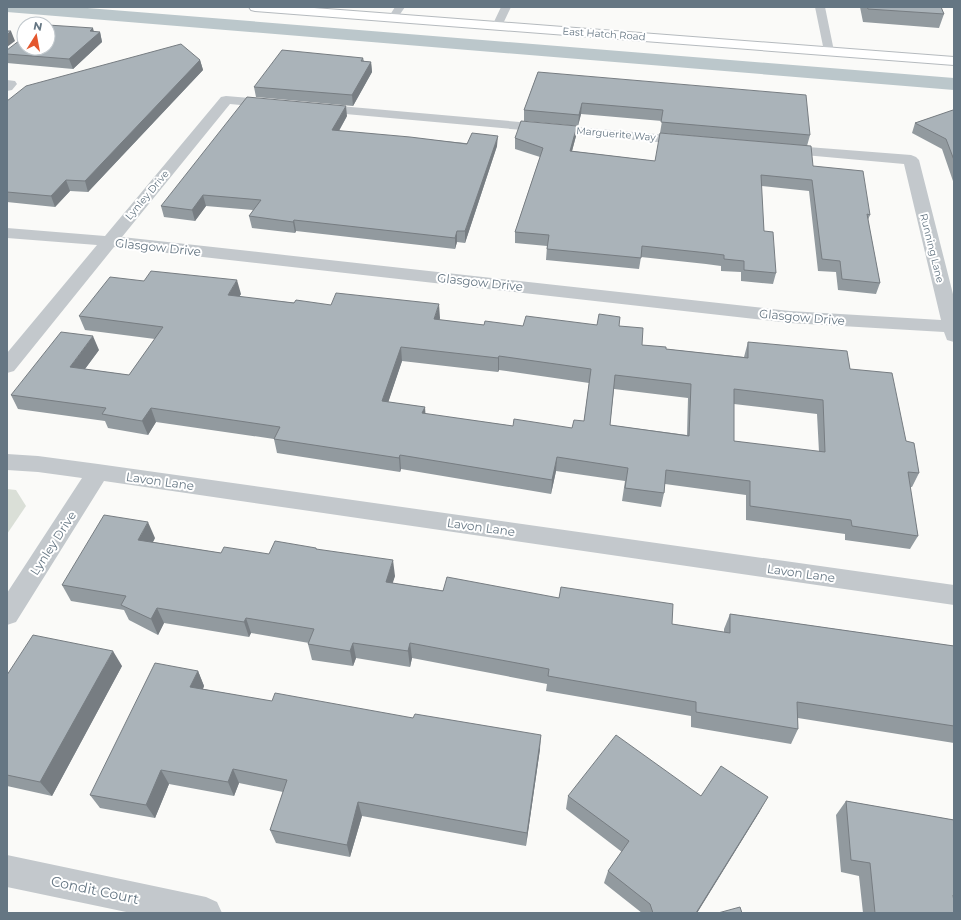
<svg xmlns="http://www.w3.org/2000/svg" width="961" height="920" font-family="Montserrat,sans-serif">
<rect width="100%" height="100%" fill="#fafaf8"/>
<!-- green -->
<path fill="#dadfd7" d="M7,489l9,1 10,16 -19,28z"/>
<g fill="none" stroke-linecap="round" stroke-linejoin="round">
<!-- canal -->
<path fill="#bbc7cb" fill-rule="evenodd" d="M7,7h68l879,71v12l-947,-78z"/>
<defs>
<path id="primary" d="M249,7h52l653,50v8l-699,-54 -4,-1z"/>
</defs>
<!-- primary casing -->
<use href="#primary" stroke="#b5babe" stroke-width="2"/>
<!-- service -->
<path fill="#c3c8cc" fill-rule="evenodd" d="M395,7h10l-9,13h-6l-2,-2z
M501,7h10l-10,21h-8l-1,-2z
M815,7h10l9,44 -1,2 -4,1 -5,-3z"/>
<!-- minor -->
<path fill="#c3c8cc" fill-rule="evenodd" d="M7,80l8,1 2,3 -5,6 -5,1z
M226,96l47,4 5,1 2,3 -2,3 -5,1 -43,-4 -108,133 668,74 151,9 -37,-156 -122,-11 -5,-1 -2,-3 2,-3 5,-1 129,10 5,2 3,3 35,138v44l-7,-2 -3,-8 -154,-9 -676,-76 -100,124 -7,2v-20l90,-108 -90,-7v-10l98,8 116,-139z
M317,104l373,33 5,1 2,3 -2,3 -5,1 -378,-34 -2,-3 2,-3z
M7,454l31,2 60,8 856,121v20l-850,-124 -88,141 -9,3v-32l75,-115 -44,-6 -31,-2z
M7,855l199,42 11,5 5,11h-91l-124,-26z"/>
<!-- primary -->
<use href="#primary" fill="#fff" fill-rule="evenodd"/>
</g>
<!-- wall -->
<path fill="#929a9f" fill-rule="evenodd" d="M860,7h81l3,7 -5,14 -76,-6z
M94,32h6l2,10 -29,27 -66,-6v-13z
M363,58l1,3 7,1 1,10 -19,34 -97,-9 -2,-10z
M200,60l3,10 -115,122 -18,-1 -15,16 -48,-5v-101z
M538,72l272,63 -3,11 -147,-13 2,-12 -81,-7 -3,12 -54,-5v-11z
M954,110v74l-12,-35 -30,-16 3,-10z
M347,116l-8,15 158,15 -32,97 -8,-1 -2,7 -159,-18 -1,2 -43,-5 -3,-12 4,-6 -47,-4 -11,15 -31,-4 -3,-11z
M576,136l-4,15 83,10 158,5 57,49 -2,5 12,63 -4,11 -38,-4 -2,-18 -18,-1 -9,-80 -48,-5 3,45 12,42 -3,11 -32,-3v-9l-20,-1v-5l-15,-2 -65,-7 -2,12 -93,-9 1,-14 -32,-3v-11l25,-75 -25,-8v-11z
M241,294l-2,3 201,21 -1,2 45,5 39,1 74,-1 22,1 23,19 24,4 78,8 4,-15 102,27 56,72 13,32 -7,14h-2l8,49 -8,13 -65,-9v-6l-99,-14v-25l-81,-11 -1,9 -3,14 -39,-6 3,-20 -69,-10 -5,23 -150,-25 -1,3 -123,-19 -3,-14 -118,-17 -8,13 -40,-7 -3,-7 -87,-12 -7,-14 88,-45 -14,19 44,6 26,-36 -70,-9 -6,-14zM402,361l96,11 1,-2 90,13 -5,38 -12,7 -59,-2 -88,-12v-7l-37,-5zM614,389l74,9 -1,37 -77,-10zM734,404l83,10 2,38 -85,-11z
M155,538l-2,4 68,11 48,1 47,-6 1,2 78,26 -3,7 280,41 52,8v-3l6,-15 224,32v97l-156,-25v11l-7,15 -100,-17v-11l-145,-25 1,-7 -135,-26 -2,9 -54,-9 -3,8 -41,-6 -4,-16 1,-1 -58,-10 -2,4 -85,-14 -6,12 -29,-15 -5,-10 -53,-9 -9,-16z
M122,666l-70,130 -45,-10v-111z
M198,671l6,15 -1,3 337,60 -14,97 -164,-30 -12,41 -74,-14 -6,-13 13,-38 -44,-9 -5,13 -65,-12 -14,34 -55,-10 -10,-13z
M568,796h133l59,15 -63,102h-55l-38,-30 4,-12 14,-19 -56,-43z
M846,801l108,19v93h-91l-4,-37 -18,-4 -5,-57z"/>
<!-- shaded-wall -->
<path fill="#777d82" d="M93,28l2,8 5,-4 2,10 -29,27 -4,-10 21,-28z
M11,31l4,10 -8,6v-12z
M200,60l3,10 -115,122 -3,-11z
M371,62l1,10 -19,34 -1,-11z
M582,103l-1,11 -3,12 1,-11z
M346,106l1,10 -14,25 -1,-11z
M577,126l-1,10 -7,26 1,-11z
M498,136l-1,10 -32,97v-12z
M66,180l4,11 -15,16 -4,-11z
M203,195l3,11 -11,15 -3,-11z
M294,220l2,11 -1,2 -2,-11z
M457,231v11l-2,7v-11z
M237,280l4,14 -10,15 -3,-14z
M439,304l1,14 -5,15 -1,-14z
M93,336l6,14 -23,31 -6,-14z
M401,347l1,14 -18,54 -2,-14z
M499,356v14l-1,2v-14z
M425,407l1,14 -4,-8z
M151,408l5,14 -8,13 -6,-14z
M400,455l1,14 -1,3 -1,-14z
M557,457l-1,14 -5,23 1,-14z
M148,522l7,16 -10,18 -7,-16z
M393,560l2,16 -7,22 -2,-16z
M157,608l7,15 -6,12 -7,-16z
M246,618l5,15 -2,4 -5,-15z
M353,643l3,15 -3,8 -3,-15z
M410,643l2,15 -2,9 -2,-16z
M113,651l9,15 -70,130 -12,-14z
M198,671l6,15 -7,16 -7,-15z
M541,735l-1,14 -14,97 1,-13z
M233,769l6,14 -5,13 -6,-14z
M161,770l8,14 -14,34 -9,-13z
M768,797l-8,14 -63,102h-1z
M358,802l4,14 -12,41 -3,-12z"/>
<!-- building -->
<path fill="#aab3b9" stroke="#777d82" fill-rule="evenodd" d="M867,7h74l3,7 -76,-5z
M48,25l45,3 -3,3 10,1 -31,27 -62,-5v-4l17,-13v11h24z
M7,31h4l-4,4z
M181,44l19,16 -115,121 -19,-1 -15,16 -44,-4v-91l19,-15z
M282,50l81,8 -2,3 10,1 -19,33 -98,-8z
M538,72l268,23 4,40 -149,-13 2,-12 -81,-7 -3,12 -55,-5z
M247,97l99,9 -14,24 78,7 57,7 5,-11 26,3 -33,95h-8l-2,7 -161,-18 -1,2 -44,-6 12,-16 -58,-5 -11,15 -31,-4z
M953,110h1v50l-8,-21 -31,-16z
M521,121l56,5 -7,25 85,10 5,-28 151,13 2,20 50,5 7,44 -3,-1 13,69 -38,-4 -2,-18 -18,-2 -10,-79 -51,-5 3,56 9,1 3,41 -32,-3v-9l-20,-2v-4l-16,-2 -66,-7 -1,12 -94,-9 2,-14 -34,-3 28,-84 -28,-10z
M151,271l86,9 -9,15 66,8 2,-3 35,5 5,-12 103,11 -5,15 50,6 1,-4 38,5 3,-10 71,9 2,-11 21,3 -1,9 24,2 -1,17 24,2v2l82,9v-16l99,9 3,18 42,4 14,68 8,2 5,30 -11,-1 10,64 -66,-10 -1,-6 -101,-14v-25l-84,-11 -2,23 -39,-5 3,-20 -71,-11 -5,23 -152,-25 -1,3 -125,-19 6,-12 -129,-19 -9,13 -40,-7 4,-6 -95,-13 50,-63 32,4 -23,31 59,8 34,-48 -84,-11 31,-39 34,4zM401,347l97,11 1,-2 92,13 -7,52 -10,-1 -2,8 -58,-9 -1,7 -91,-13 3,-6 -43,-6zM615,375l76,9 -2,52 -79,-11zM734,389l89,11 2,52 -91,-11z
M104,515l44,7 -10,18 83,13 3,-6 45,7 6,-13 41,7v1l77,11 -7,22 57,9 4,-14 112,21 2,-11 112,17 -1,20 58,9v-19l224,32v80l-157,-24 1,27 -102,-17v-10l-148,-26 1,-7 -139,-26 -2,8 -55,-8 -3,8 -42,-7 6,-15 -68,-11 -2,4 -87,-14 -6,11 -30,-14 5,-9 -64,-11z
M33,635l80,16 -73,131 -33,-7v-100z
M155,663l43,8 -8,16 82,14 3,-8 138,25 2,-4 126,21 -14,98 -169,-31 -11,43 -77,-15 17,-50 -54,-11 -5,13 -67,-12 -15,35 -56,-10z
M616,735l85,61 20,-30 47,31 -72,116h-43l-3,-9 -42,-33 21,-30 -61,-45z
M846,801l108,19v75h-1l1,7v11h-79l-5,-50 -19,-3z
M740,907l2,6h-24z"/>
<g text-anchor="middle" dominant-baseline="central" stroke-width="4" stroke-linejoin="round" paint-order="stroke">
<!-- far-street labels -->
<g font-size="10" fill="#657683" stroke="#fff">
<text transform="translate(604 34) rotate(4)">East Hatch Road</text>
<text transform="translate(616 134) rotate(5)">Marguerite Way</text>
<text transform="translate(147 195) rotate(-50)">Lynley Drive</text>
<text transform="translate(932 248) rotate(76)">Running Lane</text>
</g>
<!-- street labels -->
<g font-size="12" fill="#657683" stroke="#fff">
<text transform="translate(158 247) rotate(6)">Glasgow Drive</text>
<text transform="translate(480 282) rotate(6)">Glasgow Drive</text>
<text transform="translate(802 317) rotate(5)">Glasgow Drive</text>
<text transform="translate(160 481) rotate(8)">Lavon Lane</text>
<text transform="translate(481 527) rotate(8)">Lavon Lane</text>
<text transform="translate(53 543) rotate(-57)">Lynley Drive</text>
<text transform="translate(801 573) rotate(8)">Lavon Lane</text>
</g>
<!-- near-street labels -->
<g font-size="14" fill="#657683" stroke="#fff">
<text transform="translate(95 890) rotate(12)">Condit Court</text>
</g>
</g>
<!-- border -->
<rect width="961" height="920" fill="none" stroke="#657683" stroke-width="16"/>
<!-- north arrow -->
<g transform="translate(36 36) rotate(11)"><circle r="19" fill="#ffffff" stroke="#c1c8cd"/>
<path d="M0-3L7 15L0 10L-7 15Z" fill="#e4572e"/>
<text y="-6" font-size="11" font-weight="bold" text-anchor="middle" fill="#657683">N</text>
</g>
</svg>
